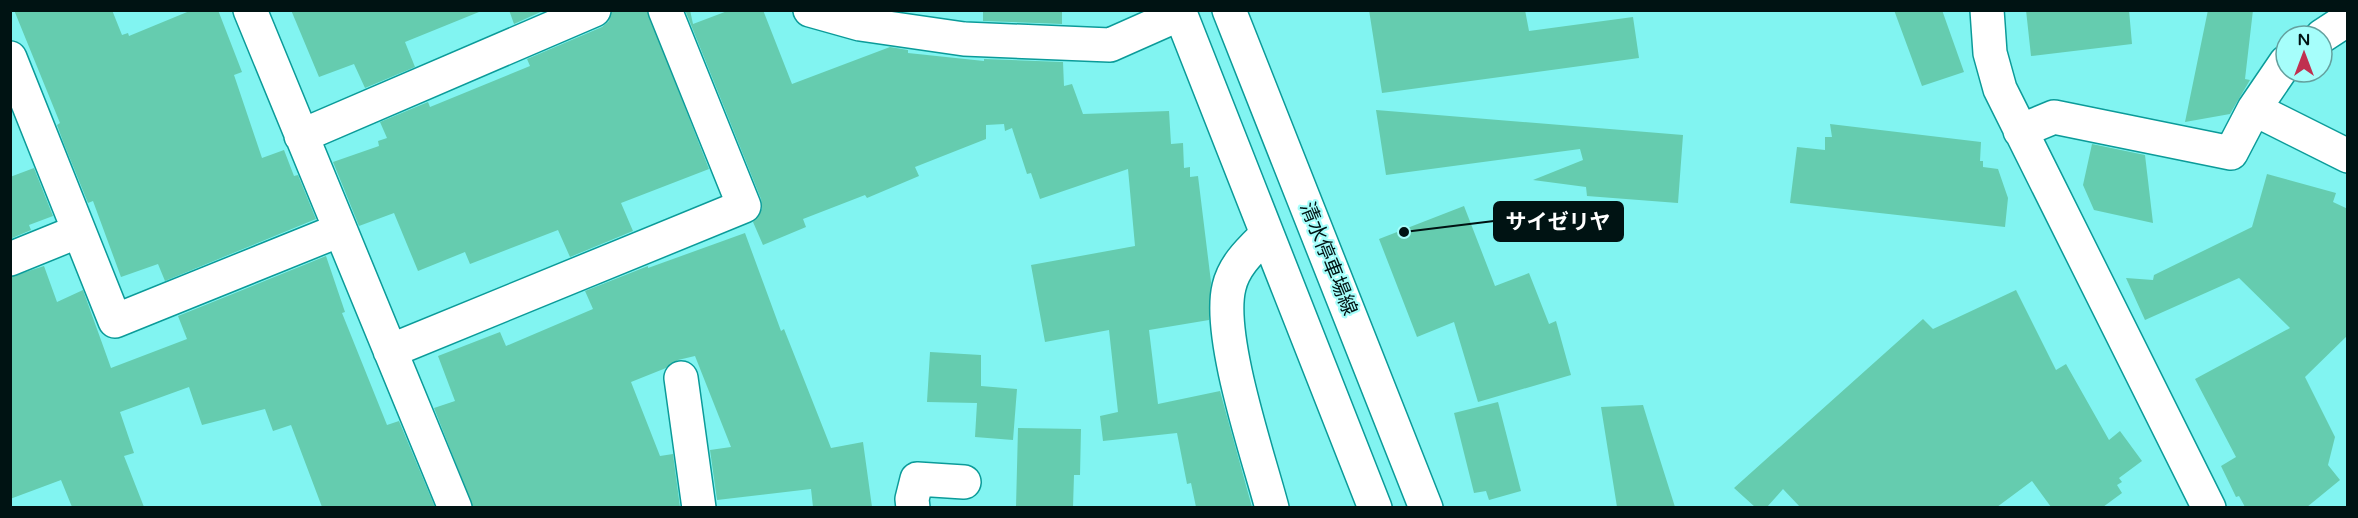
<svg xmlns="http://www.w3.org/2000/svg" width="2358" height="518" font-family="'Varela Round','Noto Sans JP',sans-serif">
<rect width="100%" height="100%" fill="#81f4f1"/>
<!-- building -->
<path fill="#65ccaf" d="M14,10h98l10,25 6,-2 1,3 63,-26h26l24,62 -8,3 28,83 22,-8 10,26 4,-1 18,44 -151,62 -7,-17 -37,13 -28,-76 -5,2 -24,-59 -7,-19 3,-2z
M291,10h188v2l-74,30 10,25 -50,21 -11,-24 -35,13z
M509,10h36l-31,14z
M612,10h35l62,159 -88,34 12,28 -63,26 -12,-27 -88,34 -5,-12 -47,19 -24,-58 -35,13 -26,-64 46,-16 -1,-5 9,-3 -7,-16 48,-20 2,5 100,-41 -3,-7 75,-32 7,-6z
M685,10h5l3,14 37,-14h33l29,74 98,-37 18,3v3l76,8v-2l79,3 1,24 8,-2 11,30 86,-3 2,33 12,-1 1,25 6,-1v10l8,-1 13,106 -2,38 -60,10 9,74 62,-13 32,116h-56l-5,-24 -4,1 -10,-51 -74,8 -3,-25 18,-4 -9,-82 -64,12 -14,-77 104,-19 -7,-77 -88,30 -9,-26 -4,1 -15,-46 -7,3 -1,-7 -18,1v14l-71,28 4,9 -52,22 -2,-3 -62,24 3,8 -43,18 -10,-23 9,-13 -1,-10z
M983,10h79v14l-79,-3z
M1369,10h156l4,21 104,-14 6,41 -257,35z
M1894,10h48l22,62 -42,14z
M2026,10h103l3,34 -101,12z
M2208,10h45l-8,69 5,1 -20,34 -45,8z
M1376,110l307,25 -5,68 -91,-7 -1,-9 -53,-7 50,-20 -3,-11 -194,26z
M1830,124l151,18 -1,19h3v6l15,2 10,29 -3,29 -215,-24 7,-56 28,3v-13h7z
M2092,144l53,11 8,68 -59,-13 -11,-25z
M34,168l19,48 -24,9 2,5 -21,9v-62z
M2267,174l69,19 -3,9 15,7v126l-43,42 30,60 -7,28 12,15 -33,27h-62l-6,-11 -3,1 -15,-31 15,-9 -41,-78 95,-51 -51,-50 -94,42 -19,-42 27,2 1,-5 98,-48z
M1464,206l31,80 34,-13 20,51 7,-3 15,54 -93,27 -24,-80 -37,15 -38,-98z
M745,233l36,98 3,-2 47,119 32,-6 9,65h-59l-2,-18 -94,11 -7,-50 21,-3 -36,-91 -17,4 -12,8 -35,14 29,74 13,-2 7,53h-207l-39,-99 21,-7 -17,-45 62,-24 6,14 87,-37 -8,-18 63,-25v2z
M326,256l19,56 -3,1 45,112 12,-4 36,86h-113l-31,-82 -18,6 -8,-22 -63,16 -13,-38 -69,25 14,41 -10,3 20,51h-72l-11,-27 -51,19v-222l34,-11 13,36 26,-12 28,78 76,-29 -9,-23z
M2016,290l40,80 10,-6 43,76 11,-9 22,30 -23,17 3,4 -5,3 5,8 -19,14h-52l-19,-26 -35,26h-197l-17,-18 -16,18h-12l-21,-19 189,-169 10,10z
M930,352l51,3v31l36,3 -4,51 -38,-3 2,-34 -50,-1z
M1498,402l23,89 -32,9 -3,-9 -12,2 -20,-80z
M1643,405l7,23 25,79h-58l-16,-100z
M1018,428l63,1 -1,46h-6l-1,32h-57z"/>
<g fill="none" stroke-linecap="round" stroke-linejoin="round">
<defs>
<path id="street" d="M250,10l205,498
M810,10l50,14 104,15 146,6 70,-31
M1987,10l3,43 10,36 209,419
M2322,36l26,-17
M10,58l105,263 225,-91
M2254,109l94,47
M2020,131l34,-14 177,36 23,-44 32,-47
M301,136l293,-126
M1266,235c-15,15 -32,30 -37,52 -12,49 29,168 43,221
M10,259l69,-28
M390,351l354,-145 -79,-196
M681,378l18,130
M913,508l-1,-9 5,-20 47,3"/>
<path id="primary" d="M1179,10l196,498
M1229,10l197,498"/>
</defs>
<!-- street casing -->
<use href="#street" stroke="#0b9b99" stroke-width="36"/>
<!-- primary casing -->
<use href="#primary" stroke="#0b9b99" stroke-width="36"/>
<!-- street -->
<use href="#street" stroke="#fff" stroke-width="33"/>
<!-- primary -->
<use href="#primary" stroke="#fff" stroke-width="33"/>
</g>
<g text-anchor="middle" dominant-baseline="central" stroke-width="4.5" stroke-linejoin="round" paint-order="stroke">
<!-- street labels -->
<g font-size="20" fill="#001313" stroke="#a6fefb">
<text transform="translate(1328 259) rotate(68)">清水停車場線</text>
</g>
</g>
<!-- callouts -->
<path fill="none" stroke="#001313" stroke-width="2" d="M1404 232L1494 221"/>
<circle fill="#001313" stroke="#a6fefb" stroke-width="2" cx="1404" cy="232" r="6"/>
<rect fill="#001313" stroke="#001313" stroke-width="2" x="1494" y="202" width="129" height="39" rx="6"/>
<g font-size="21" text-anchor="middle" font-weight="bold" fill="#fff">
<text x="1558" y="229">サイゼリヤ</text>
</g>
<!-- border -->
<rect width="2358" height="518" fill="none" stroke="#001313" stroke-width="24"/>
<!-- north arrow -->
<g transform="translate(2304 54)"><circle r="28" fill="#a6fefb" stroke="#64a09e" stroke-width="1.5"/>
<path d="M0-4.5L10 22L0 15L-10 22Z" fill="#c03050"/>
<text y="-9" font-size="16" font-weight="bold" text-anchor="middle" fill="#001313">N</text>
</g>
</svg>
